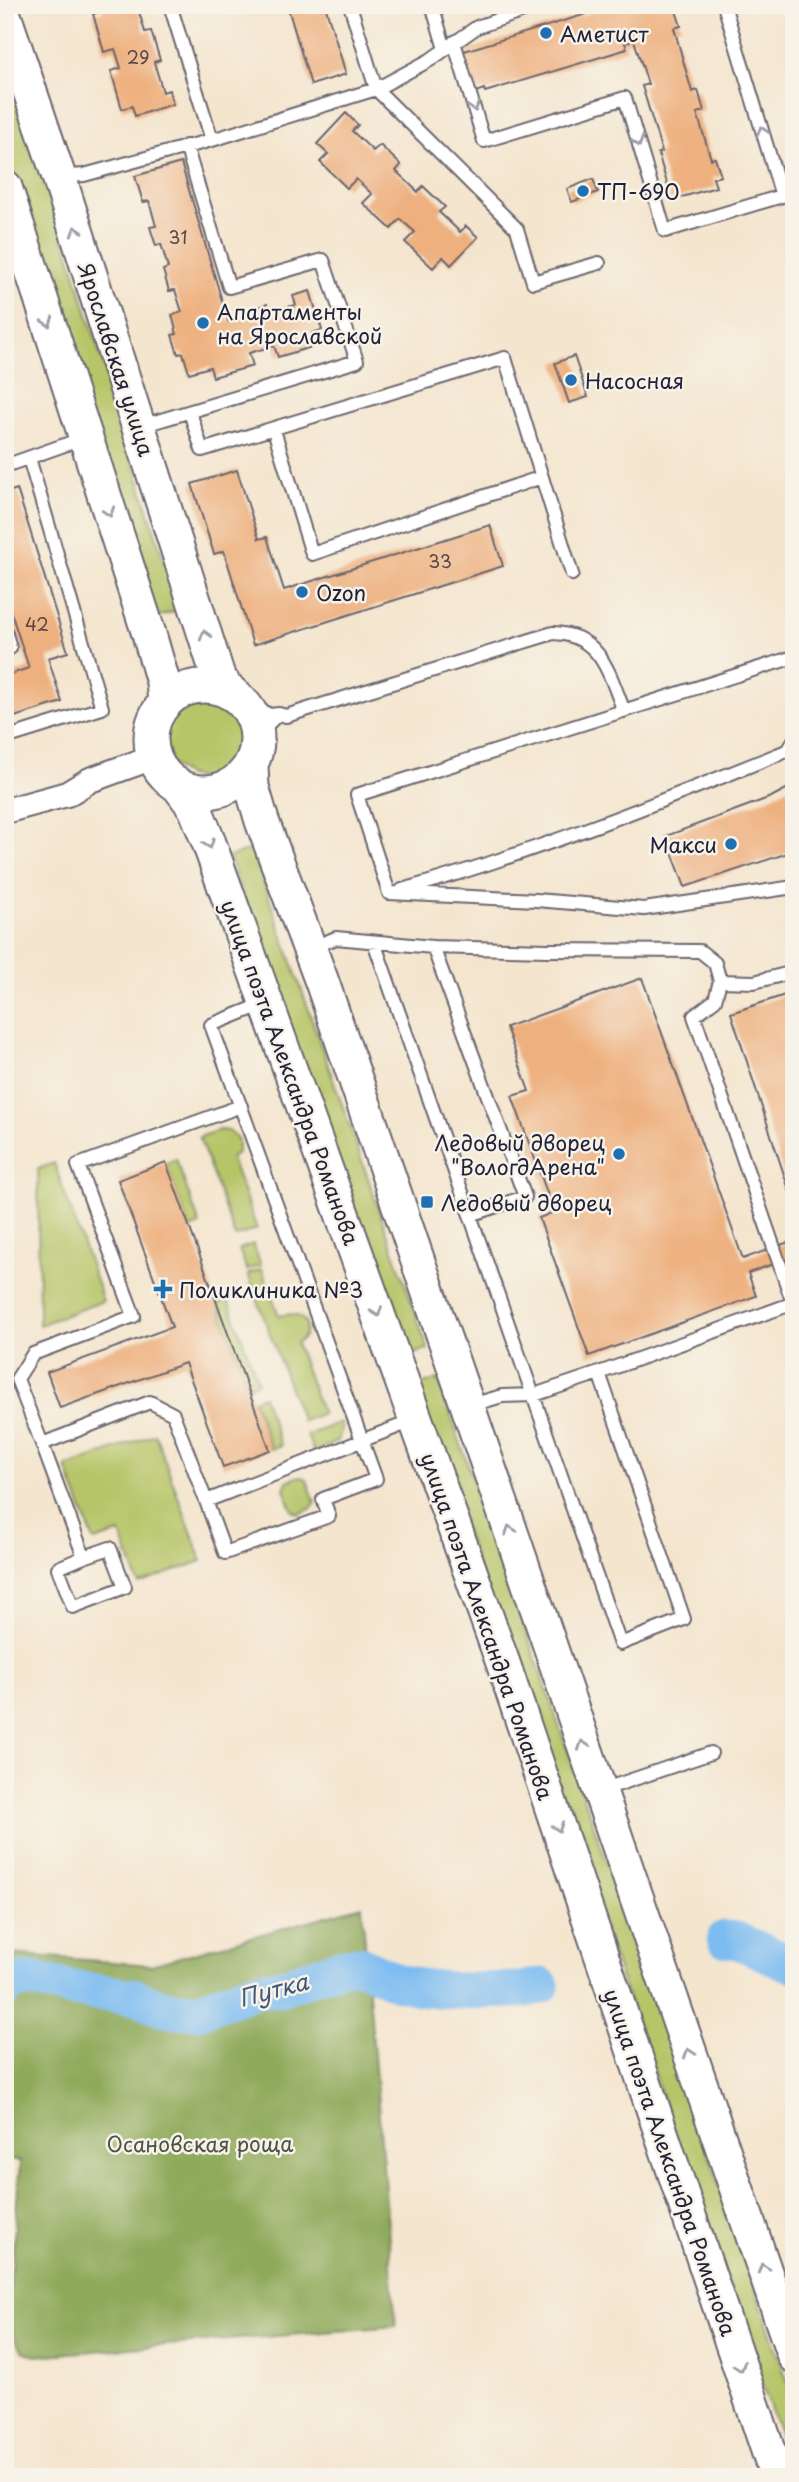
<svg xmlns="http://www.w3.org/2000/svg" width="799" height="2482" font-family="'Playpen Sans',sans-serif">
<rect width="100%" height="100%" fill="#f7f3e8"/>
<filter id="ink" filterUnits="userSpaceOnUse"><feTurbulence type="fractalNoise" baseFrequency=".0143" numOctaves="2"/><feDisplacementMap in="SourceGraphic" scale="14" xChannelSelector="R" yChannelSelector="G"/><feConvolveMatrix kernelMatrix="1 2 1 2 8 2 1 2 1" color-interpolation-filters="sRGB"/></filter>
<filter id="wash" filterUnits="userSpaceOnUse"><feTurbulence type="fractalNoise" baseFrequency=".00686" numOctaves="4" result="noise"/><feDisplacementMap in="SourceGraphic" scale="28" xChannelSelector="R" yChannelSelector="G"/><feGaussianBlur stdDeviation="1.57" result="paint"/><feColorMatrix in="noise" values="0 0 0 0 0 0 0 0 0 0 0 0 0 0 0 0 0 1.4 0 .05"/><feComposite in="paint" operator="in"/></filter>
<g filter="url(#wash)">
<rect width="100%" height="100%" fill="#f4e5ce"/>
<!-- green -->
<path fill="#b6c568" stroke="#6c7452" stroke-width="2" d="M5,64l52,150 122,396 -26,8 -148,-460z
M162 738a40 40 0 1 1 80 0a40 40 0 1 1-80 0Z
M252,849l176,500 -23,8 -176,-500z
M219,1130l11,1 8,9v11l-7,8 26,70 -22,8 -36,-100z
M176,1159l24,66 -10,4 -24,-66z
M54,1163l49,138 -64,24 -1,-156z
M253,1244l8,21 -14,5 -8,-21z
M262,1269l17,47c13,-3 18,-3 27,7 0,10 -1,16 -10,20l26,71 -20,7 -54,-147z
M228,1300l30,82 -11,4 -29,-82z
M438,1379l356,1021v76l-379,-1089z
M263,1396l18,50 -10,3 -18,-49z
M341,1422v10l-4,9 -23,12 -7,-18z
M155,1434l47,127 -63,23 -19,-51 -26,8 -28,-74z
M300,1476l7,4 8,22 -3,6 -13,6 -6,-3 -9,-22 3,-8z"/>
<!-- forest -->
<path fill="#90aa5c" stroke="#59664c" stroke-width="2" d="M362,1906l34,420 -361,30 -12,-5 -8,-11 -7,-25 12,-154 -15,-1v-223l5,17 141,11z"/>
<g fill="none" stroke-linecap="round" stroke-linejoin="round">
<!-- river -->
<path stroke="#7cbcf1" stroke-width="37" d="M725,1939l11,1 58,25
M5,1989l6,-7 20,-2 42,9 63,8 20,9 22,4 20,1 59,-22 22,-1 61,-21 20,-3 38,18 21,5 39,4 63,-1 20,-4"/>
</g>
<g id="blocks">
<!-- building -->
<path fill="#eeb07f" d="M102,5h35l8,27 6,-1 9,29 -6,2 9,30 6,-2 4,14 -38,12 -3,-10 -10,3 -11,-38 10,-3 -6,-19 -11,3 -11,-38 10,-3z
M287,5h38l21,69 -35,11z
M616,5h58l7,21 -7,2 18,64 6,-2 6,21 -7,2 14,46 4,-1 6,18 -8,2 3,9 -44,13 -14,-47 4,-1 -20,-66 6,-2 -14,-44 -9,3 2,6 -142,43 -1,-3 -11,4 -12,-41z
M346,113l12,12 -6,6 21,20 7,-6 21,20 -5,6 22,21 5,-6 22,21 -6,5 21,20 6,-6 12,11 -27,28 -8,-8 -10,11 -28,-26 10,-10 -15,-13 -9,10 -28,-26 9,-9 -16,-15 -9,9 -27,-26 8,-8 -11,-10z
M181,163l47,158 9,-3 -1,-4 31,-10 2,8 27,-7 -3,-9 17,-5 12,39 -10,3 3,13 -37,11 -4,-11 -25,7 4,13 -40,11 -3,-10 -21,6 -6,-20 -5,1 -6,-19 5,-1 -5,-19 10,-3 -7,-22 -6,1 -6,-21 5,-2 -7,-24 -5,2 -6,-19 6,-1 -7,-25 -6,1 -8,-26z
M593,179l5,13 -26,10 -5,-13z
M574,356l14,41 -19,6 -14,-40z
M237,470l22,69 8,-2 17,53 206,-65 13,41 -250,79 -29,-94 -10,3 -22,-70z
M17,489l51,163 -20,6 14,44 -57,18v-44l24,-8 -24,-74v-101z
M794,785v66l-109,36 -19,-51 105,-39z
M642,978l101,281 51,-19v17l-46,16 8,23 -167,60 -50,-138 15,-6 -42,-116 17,-5 -23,-64z
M794,992v210h-1l-62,-189z
M166,1162l104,288 -47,17 -38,-104 -125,45 -13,-36 125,-45 -54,-147z"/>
</g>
</g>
<g filter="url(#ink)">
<use href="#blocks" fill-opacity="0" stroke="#6c666e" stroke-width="2"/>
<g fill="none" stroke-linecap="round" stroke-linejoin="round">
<defs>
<path id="service" d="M170,5l42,135
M350,5l26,84 141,140 16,53 66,-19
M432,5l13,44
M454,42l30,99 141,-43 40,133 117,-35 -58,-191
M59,177l25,-2 128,-35 164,-51 54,-29 47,-33 64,-22
M190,412l12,38 303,-92 67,216
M138,427l219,-66 -34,-101 -94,27 -43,-141
M274,430l38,124 230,-77
M5,466l79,-28
M5,630l5,18 -5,2
M794,657l-437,138 32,98 147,7 108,9 150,-22
M244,702l26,13 9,-1 7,2 267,-83c48,1 56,41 71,78
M5,738l97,-30 -73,-250
M258,743l5,-14 15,-15
M137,763l14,-20
M137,763l5,-1 17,5
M402,890c132,-37 260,-89 387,-140l5,-10
M374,942l96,273 55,-18 -92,-250
M311,948l25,-10 97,9 114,3 153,1 15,12 5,18 -5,19 -21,16 99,287
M720,981l34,1 40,-10
M241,1106l-163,59 56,151 -101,38 -16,25 25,65 108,-42 23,12 33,87 209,-81
M599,1373l195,-70
M468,1406l34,-10 32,-1 65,-22 85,246 -64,25 -150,-429
M42,1444l42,113 -26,11 15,39 52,-20 -15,-39 -26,9
M206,1501l19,52 104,-37 -6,-17 53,-20 -165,-454 55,-22
M602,1790l109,-37"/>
<path id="minor" d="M5,811l62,-17 23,-14 47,-17"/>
<path id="secondary" d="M5,18l54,159 159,499 8,12 8,7
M5,187l144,447 14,48 2,21
M151 739a53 53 0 1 1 106 0a53 53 0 1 1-106 0Z
M251,766l1,21 10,34 60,161 472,1374
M177,784l18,24 14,35 294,820 274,814"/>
</defs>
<!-- service casing -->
<use href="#service" stroke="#6c666e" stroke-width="16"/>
<!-- minor casing -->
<use href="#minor" stroke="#6c666e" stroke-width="28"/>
<!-- secondary casing -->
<use href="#secondary" stroke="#6c666e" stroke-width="37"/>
<!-- service -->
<use href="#service" stroke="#fff" stroke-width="12"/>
<!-- minor -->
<use href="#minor" stroke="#fff" stroke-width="24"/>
<!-- secondary -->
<use href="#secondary" stroke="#fff" stroke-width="33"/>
</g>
<!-- one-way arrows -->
<defs><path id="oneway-chevron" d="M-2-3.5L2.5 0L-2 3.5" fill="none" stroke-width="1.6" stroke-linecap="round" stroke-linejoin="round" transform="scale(1.75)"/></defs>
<g stroke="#9c9ca7">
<use href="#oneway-chevron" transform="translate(474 107) rotate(73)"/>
<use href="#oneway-chevron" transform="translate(762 131) rotate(-107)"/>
<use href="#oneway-chevron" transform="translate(638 142) rotate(73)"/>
<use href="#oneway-chevron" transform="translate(76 231) rotate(-108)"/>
<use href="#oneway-chevron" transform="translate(48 322) rotate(72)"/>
<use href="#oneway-chevron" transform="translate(109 512) rotate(72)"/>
<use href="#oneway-chevron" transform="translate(205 635) rotate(-107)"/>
<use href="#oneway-chevron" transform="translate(209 844) rotate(70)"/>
<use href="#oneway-chevron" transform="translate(377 1312) rotate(70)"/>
<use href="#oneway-chevron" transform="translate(510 1530) rotate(-109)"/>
<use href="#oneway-chevron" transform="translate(583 1745) rotate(-109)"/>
<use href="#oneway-chevron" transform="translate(558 1827) rotate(71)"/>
<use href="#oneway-chevron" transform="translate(689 2053) rotate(-109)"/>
<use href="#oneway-chevron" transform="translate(763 2268) rotate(-109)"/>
<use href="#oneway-chevron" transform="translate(740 2367) rotate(71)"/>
</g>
</g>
<!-- markers -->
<g fill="#1f6fb2" stroke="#f7f3e8" stroke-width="2.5">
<circle cx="546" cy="33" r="7"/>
<circle cx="583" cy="191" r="7"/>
<circle cx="203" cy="323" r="7"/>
<circle cx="571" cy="380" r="7"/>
<circle cx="302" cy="592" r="7"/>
<circle cx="731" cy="844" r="7"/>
<circle cx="619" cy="1154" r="7"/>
<rect x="420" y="1195" width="14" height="14" rx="3.5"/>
<path d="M159.5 1278.5h7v7h7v7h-7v7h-7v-7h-7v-7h7z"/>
</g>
<g text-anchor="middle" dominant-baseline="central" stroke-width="5" stroke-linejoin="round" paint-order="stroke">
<!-- number labels -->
<g font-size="18" fill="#55464c">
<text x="138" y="56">29</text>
<text x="178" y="236">31</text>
<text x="440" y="560">33</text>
<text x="37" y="623">42</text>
</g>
<!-- poi labels -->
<g font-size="21" fill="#22223b" stroke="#f7f3e8" text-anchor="start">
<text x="560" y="33">Аметист</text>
<text x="597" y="191">ТП-690</text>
<text x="217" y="311">Апартаменты<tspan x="217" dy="24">на Ярославской</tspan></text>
<text x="585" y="380">Насосная</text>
<text x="316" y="592">Ozon</text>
<text x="717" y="844" text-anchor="end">Макси</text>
<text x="605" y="1142" text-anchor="end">Ледовый дворец<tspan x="605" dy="24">"ВологдАрена"</tspan></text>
<text x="441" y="1202">Ледовый дворец</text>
<text x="179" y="1289">Поликлиника №3</text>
</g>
<!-- street labels -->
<g font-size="21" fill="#22223b" stroke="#f7f3e8">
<text transform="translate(117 359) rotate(72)">Ярославская улица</text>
<text transform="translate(291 1072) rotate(70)">улица поэта Александра Романова</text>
<text transform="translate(488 1626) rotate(71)">улица поэта Александра Романова</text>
<text transform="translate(671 2162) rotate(71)">улица поэта Александра Романова</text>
</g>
<!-- park labels -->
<g font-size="21" fill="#4e5348" stroke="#f7f3e8">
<text x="200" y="2143">Осановская роща</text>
</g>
<!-- water labels -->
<g font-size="23" font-style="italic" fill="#42587b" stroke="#f7f3e8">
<text transform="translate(273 1989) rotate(-15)">Путка</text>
</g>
</g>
<!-- margin -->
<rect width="799" height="2482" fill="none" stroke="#f7f3e8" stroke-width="28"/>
</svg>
